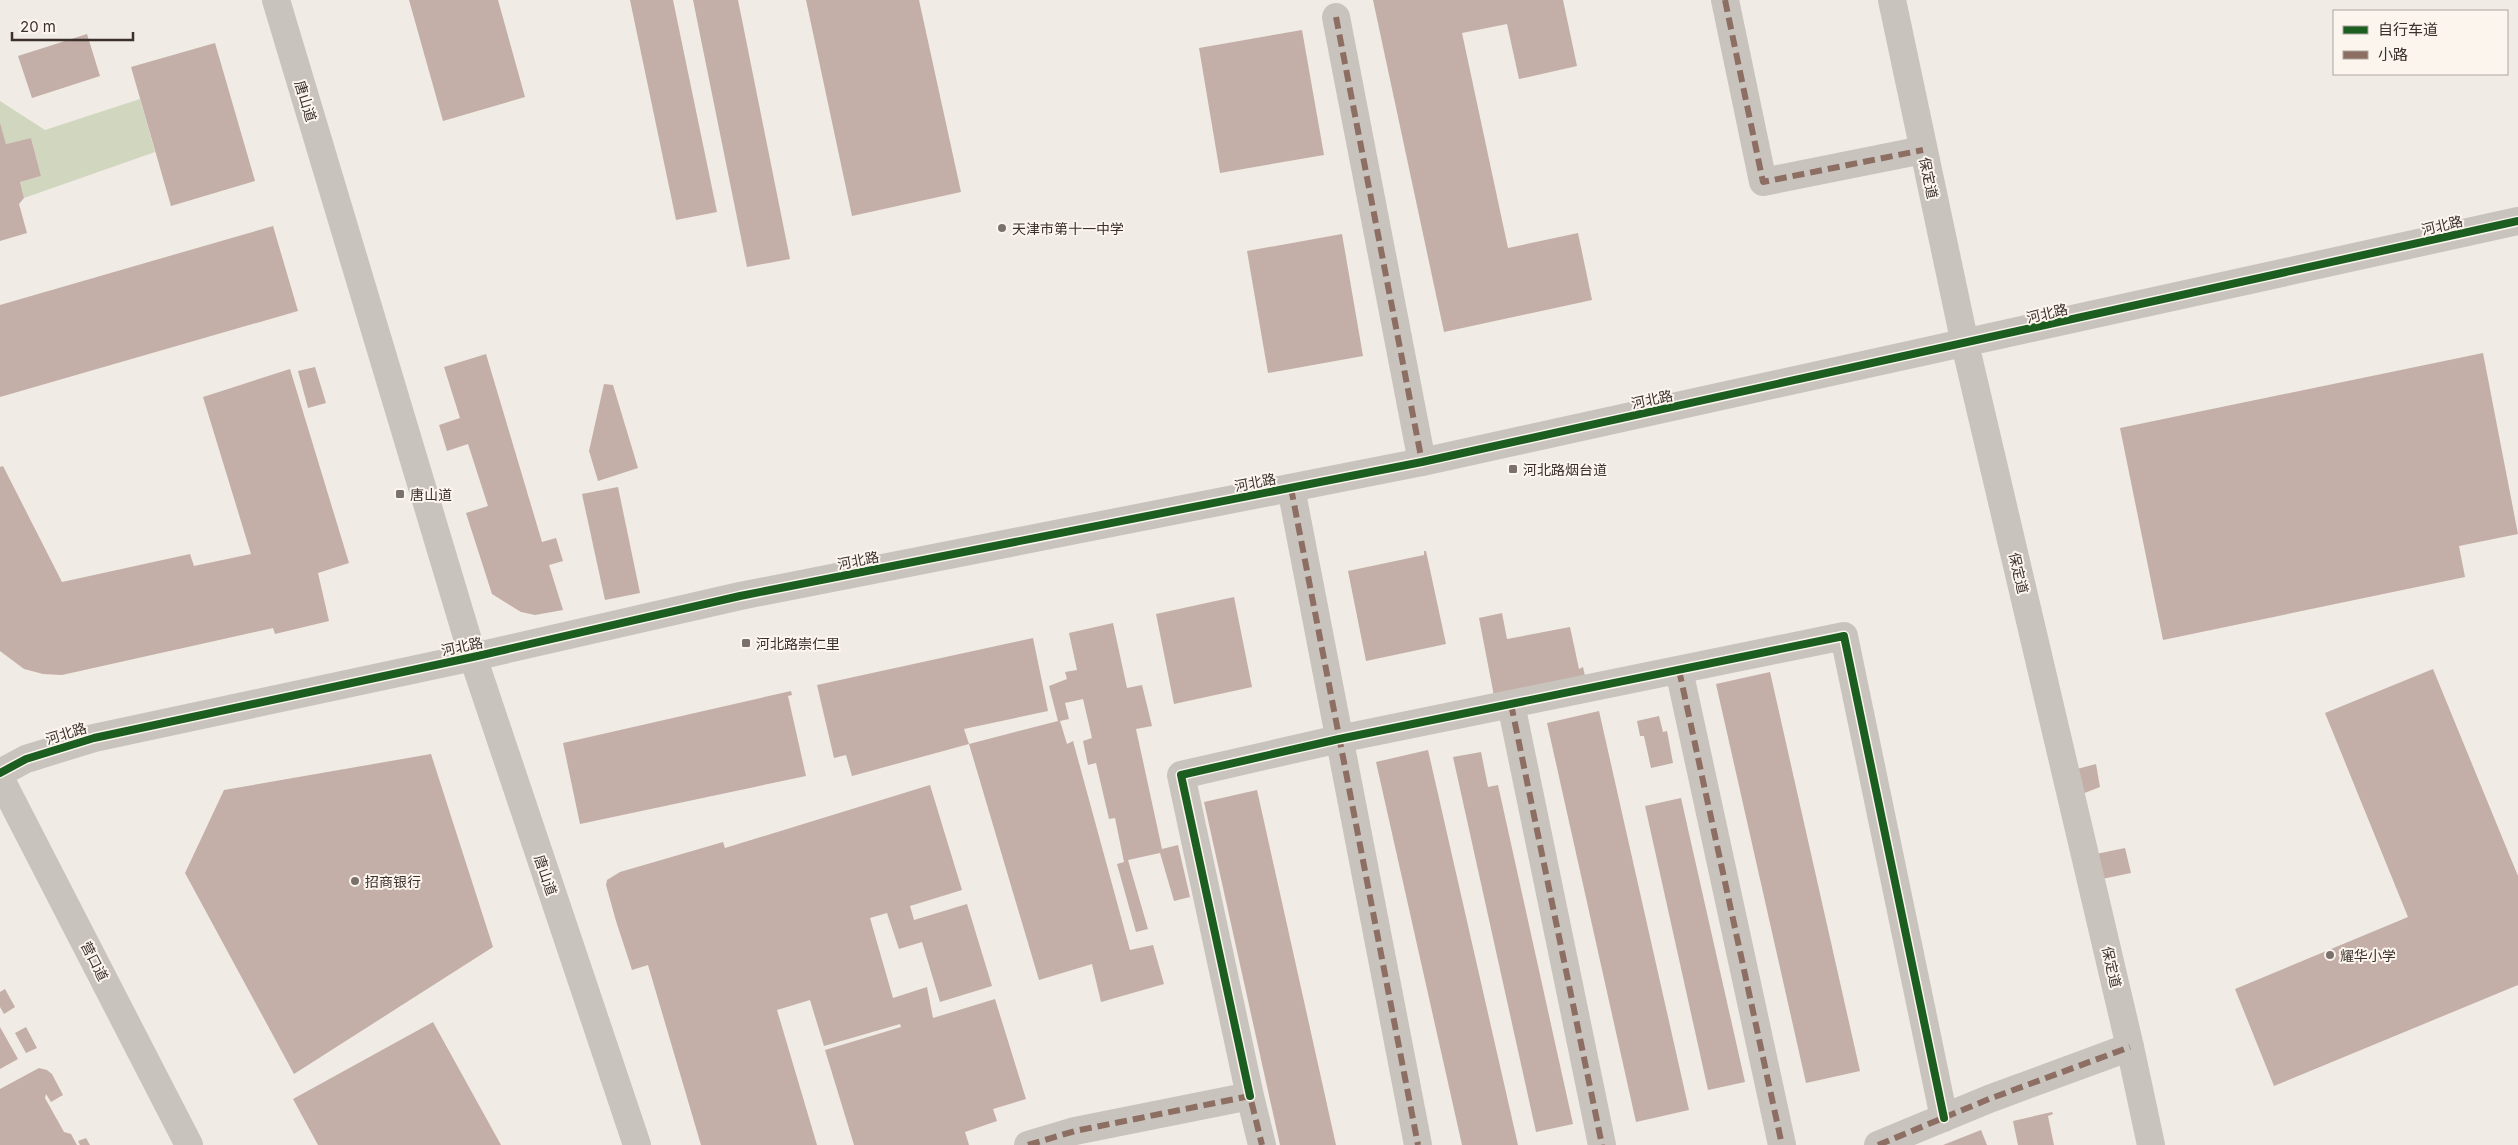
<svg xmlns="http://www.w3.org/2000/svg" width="2518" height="1145" font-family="Inter,'Noto Sans SC',sans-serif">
<rect width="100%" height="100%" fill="#f0ebe5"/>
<!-- green -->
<path fill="#d1d6bf" d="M140,99l15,53 -131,46 -4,-16 21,-6 -10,-38 -25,6 -6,-19v-24l45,29z"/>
<!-- building -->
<path fill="#c3afa7" d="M409,0h89l27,97 -82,24z
M630,0h43l44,212 -41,8z
M693,0h45l52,259 -43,8z
M806,0h113l42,192 -109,24z
M1373,0h190l14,66 -58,13 -12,-55 -45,9 46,215 70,-15 14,67 -148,32z
M1302,30l22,125 -104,18 -21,-125z
M87,34l13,42 -68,22 -14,-42z
M215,43l40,138 -84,25 -40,-139z
M0,123l6,21 25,-6 10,38 -21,6 4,16 -5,6 8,29 -27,8z
M273,226l25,85 -298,86v-92z
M1342,234l21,122 -95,17 -21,-122z
M2483,353l35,181 -59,12 6,31 -302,63 -43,-212z
M486,354l56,188 14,-4 7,23 -14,4 14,45 -28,5 -14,-3 -29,-18 -26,-81 22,-7 -20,-62 -21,7 -8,-26 21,-7 -16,-51z
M315,367l11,36 -18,5 -10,-37z
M290,369l59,194 -31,10 11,48 -54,13 -2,-6 -211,47 -19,-1 -19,-5 -24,-18v-184l3,-1 59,116 128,-28 4,12 57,-12 -48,-157z
M604,384l9,1 25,83 -40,13 -9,-30z
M618,487l22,106 -35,7 -23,-106z
M1424,551h2l20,93 -80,17 -18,-90 76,-16z
M1234,597l18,90 -78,17 -18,-90z
M1502,613l5,26 63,-12 9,42 4,-2 2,9 -91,20 -15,-78z
M1113,623l14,65 15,-3 10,41 -16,3 26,120 16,-4 12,52 -16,4 -14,-48 -32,7 20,69 -12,3 -19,-68 7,-2 -9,-44 -6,1 -13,-56 -8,2 -5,-24 9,-3 -9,-39 -18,4 4,16 -9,2 7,23 6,-3 57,209 23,-5 11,39 -63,18 -9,-38 -53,16 -70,-236 89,-23 -9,-35 18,-7 -2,-7 12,-2 -8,-37z
M1033,638l15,73 -84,18 5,15 -117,32 -6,-21 -12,3 -17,-73z
M2433,669l85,207v109l-244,101 -39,-97 173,-72 -83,-204z
M1770,672l90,399 -54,12 -90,-399z
M791,691l1,4 -4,1 18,80 -226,48 -17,-81z
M1599,711l90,399 -53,12 -89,-399z
M1659,716l4,16 4,-1 6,32 -22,5 -7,-32h-4l-3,-15z
M1428,750l90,395h-56l-86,-383z
M1481,752l7,35 10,-2 75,339 -37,8 -83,-375z
M431,754l62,193 -199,127 -109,-201 39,-83z
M2096,764l4,23 -18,7 -5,-25z
M930,785l32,105 -52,16 4,14 53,-16 25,82 -52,16 -18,-60 -23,7 -12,-36 -17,5 23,80 34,-11 6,31 62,-19 31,100 -33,10 4,12 -32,11 4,13h-115l-29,-95 76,-23 -1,-3 -76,22 -14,-46 -33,10 40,135h-116l-53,-180 -16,5 -16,-49 -10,-36 1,-5 13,-8 103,-30 2,6z
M1257,790l79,355h-56l-76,-343z
M1681,798l64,284 -37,8 -63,-284z
M2125,848l6,25 -29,6 -6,-25z
M5,989l10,18 -11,7 -4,-7v-15z
M433,1022l68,123h-183l-25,-46z
M0,1027l18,32 -18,10z
M26,1027l11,21 -11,5 -11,-20z
M39,1068l8,2 5,4 11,21 -12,7 -5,-8 -1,4 19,34 7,2 6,11h-77v-56z
M2052,1112l1,2 -5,2 6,29h-36l-5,-24z
M1981,1130l6,15h-44z
M86,1138l4,7h-10l-2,-4z"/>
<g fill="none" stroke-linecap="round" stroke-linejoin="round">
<!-- minor -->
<path stroke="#c9c3be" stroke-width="28" d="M276,0l197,657 164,488
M1725,0l38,182 160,-32
M1336,17l86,445
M1291,488l127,657
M1679,670l103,475
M1511,704l91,441
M1250,1096l-69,-321 158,-36 505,-103 100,482
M1028,1145l47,-14 175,-35 12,49
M1878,1145l111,-46 141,-52"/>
<!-- tertiary -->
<path stroke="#c9c3be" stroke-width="28" d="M1892,0l73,344 165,703 21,98
M0,773l26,-14 68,-21 379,-81 267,-61 682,-134 1096,-241
M0,778l189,367"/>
<!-- quiet -->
<path stroke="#8d6e63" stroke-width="6" stroke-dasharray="12 6" stroke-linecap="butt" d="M1725,0l38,182 160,-32
M1336,17l86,445
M1291,488l127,657
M1679,670l103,475
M1511,704l91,441
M1028,1145l47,-14 175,-35 12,49
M1878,1145l111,-46 141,-52"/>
<defs>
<path id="cycleway" d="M0,773l26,-14 68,-21 379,-81 267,-61 682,-134 1096,-241
M1250,1096l-69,-321 158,-36 505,-103 100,482"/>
</defs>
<!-- cycleway casing -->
<use href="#cycleway" stroke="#fbf5ee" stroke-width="11"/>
<!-- cycleway -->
<use href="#cycleway" stroke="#1b5e20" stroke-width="8"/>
</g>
<!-- markers -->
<g fill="#7a716c" stroke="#fbf5ee" stroke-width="2">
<circle cx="1002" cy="228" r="5"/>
<rect x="1508" y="464" width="10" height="10" rx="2.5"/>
<rect x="395" y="489" width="10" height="10" rx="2.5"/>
<rect x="741" y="638" width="10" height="10" rx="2.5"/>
<circle cx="355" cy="881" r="5"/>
<circle cx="2330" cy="955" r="5"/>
</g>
<g text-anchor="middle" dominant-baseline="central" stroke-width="4" stroke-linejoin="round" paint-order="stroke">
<!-- street labels -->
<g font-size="14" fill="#3b302b" stroke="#fbf5ee">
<text transform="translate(306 101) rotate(73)">唐山道</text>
<text transform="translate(1929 178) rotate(78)">保定道</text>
<text transform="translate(2442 225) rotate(-13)">河北路</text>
<text transform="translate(2047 313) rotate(-13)">河北路</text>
<text transform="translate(1652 399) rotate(-12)">河北路</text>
<text transform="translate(1255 482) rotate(-11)">河北路</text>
<text transform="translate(858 560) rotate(-11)">河北路</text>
<text transform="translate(2019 573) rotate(77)">保定道</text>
<text transform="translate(462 646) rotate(-12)">河北路</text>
<text transform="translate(66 733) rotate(-17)">河北路</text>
<text transform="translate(546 875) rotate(71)">唐山道</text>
<text transform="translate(95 961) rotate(63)">营口道</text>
<text transform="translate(2112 967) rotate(77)">保定道</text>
</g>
<!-- poi labels -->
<g font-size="14" fill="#3b302b" stroke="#fbf5ee" text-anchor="start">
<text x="1012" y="228">天津市第十一中学</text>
<text x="1523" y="469">河北路烟台道</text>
<text x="410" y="494">唐山道</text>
<text x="756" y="643">河北路崇仁里</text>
<text x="365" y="881">招商银行</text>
<text x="2340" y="955">耀华小学</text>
</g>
</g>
<!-- legend -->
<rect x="2333" y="10" width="175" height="65" fill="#fbf5ee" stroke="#aea6a0"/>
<rect x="2343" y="26" width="25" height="8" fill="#1b5e20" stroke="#aea6a0"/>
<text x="2378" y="35" font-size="15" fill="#3b302b">自行车道</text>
<rect x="2343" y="51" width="25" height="8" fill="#8d6e63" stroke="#aea6a0"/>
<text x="2378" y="60" font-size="15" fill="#3b302b">小路</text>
<!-- scale -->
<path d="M12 32v8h121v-8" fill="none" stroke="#3b302b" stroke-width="2.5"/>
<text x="20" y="32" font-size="15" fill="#3b302b" stroke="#fbf5ee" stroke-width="4" paint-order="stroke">20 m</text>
</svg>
